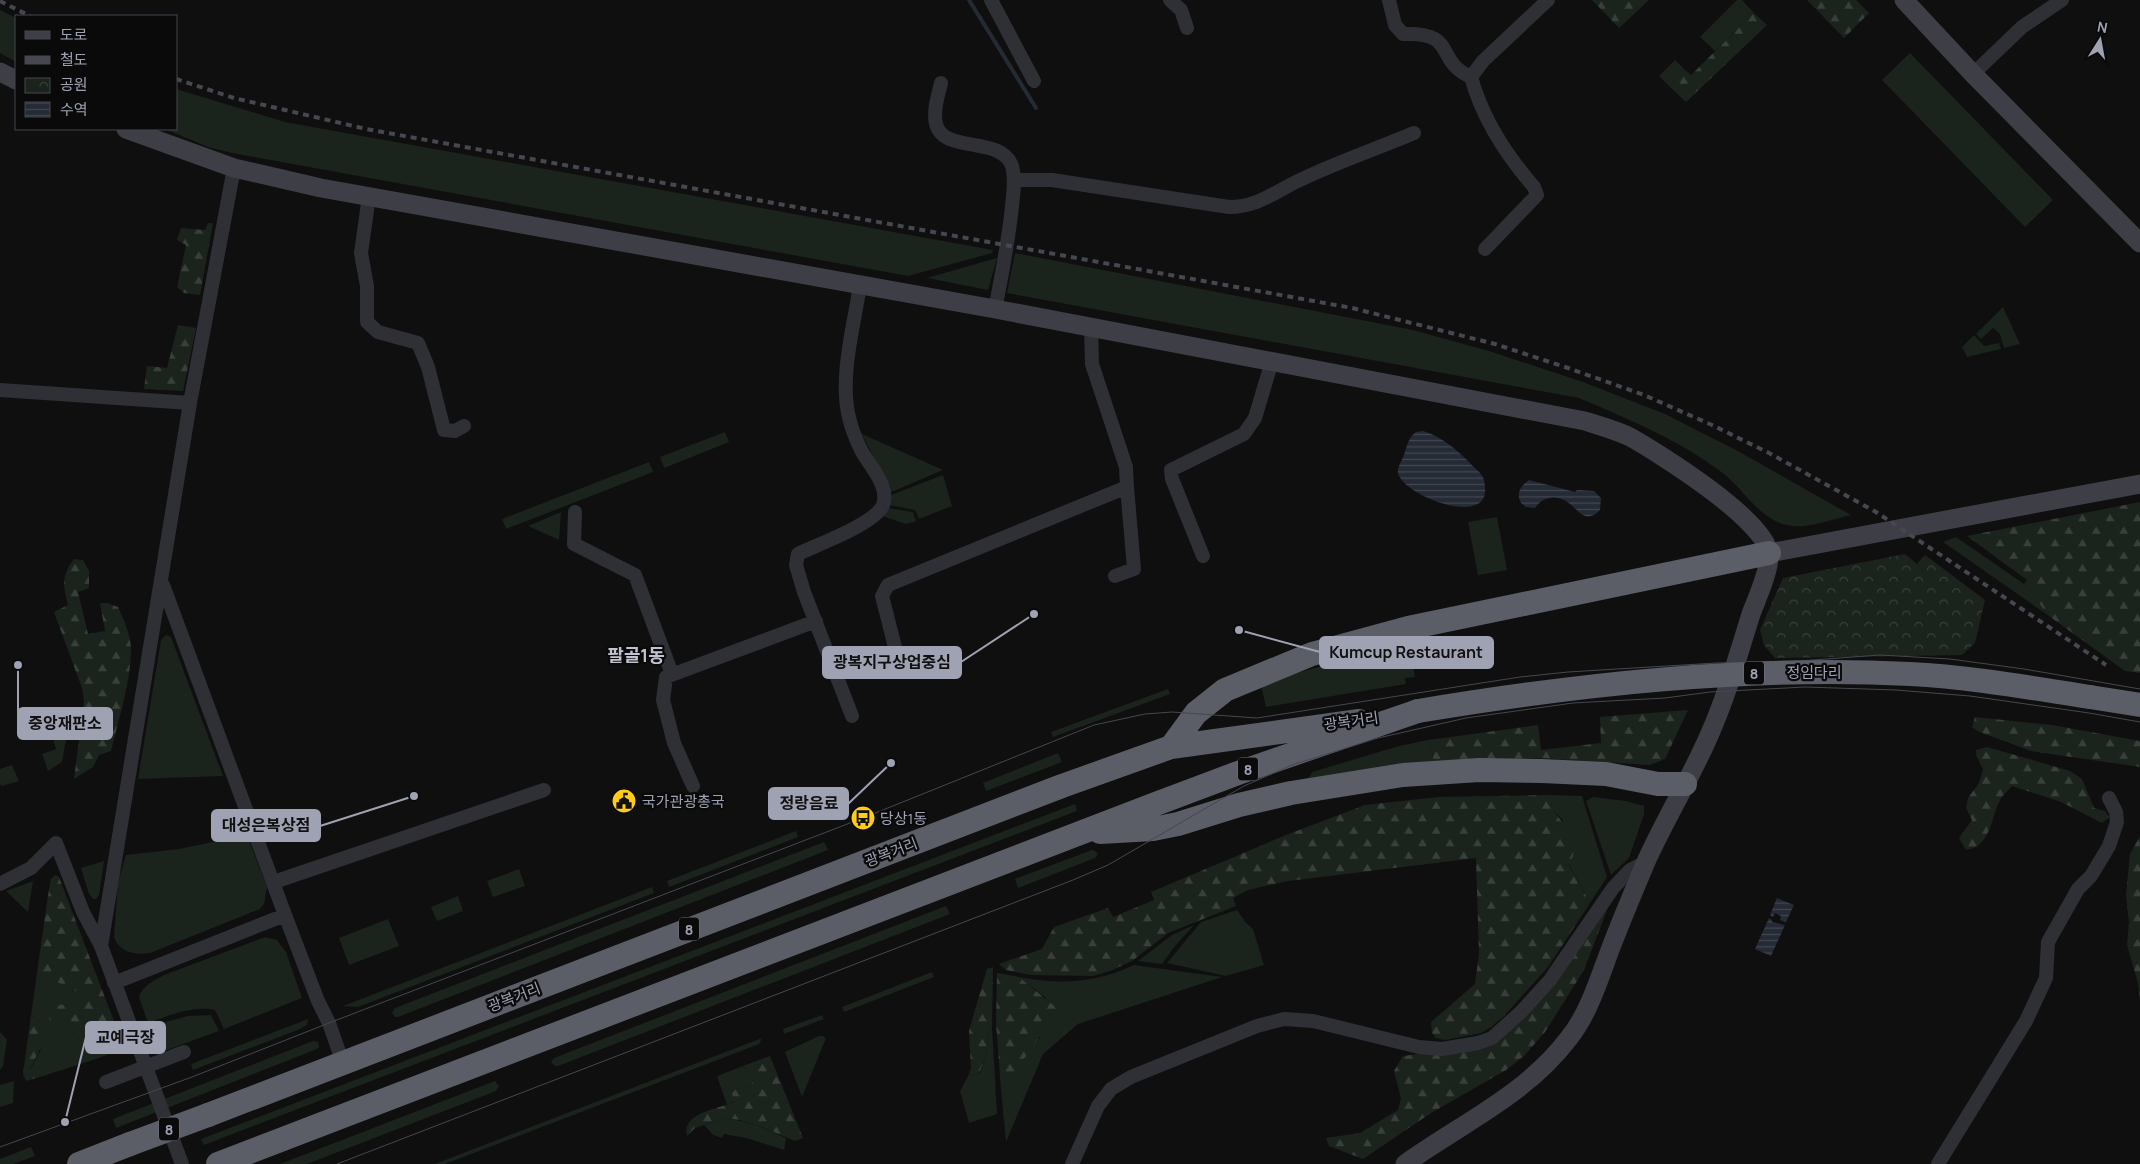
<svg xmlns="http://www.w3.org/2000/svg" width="2140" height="1164" font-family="Manrope,'Noto Sans KR',sans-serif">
<defs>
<pattern id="forest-firs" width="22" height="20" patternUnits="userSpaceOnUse" patternTransform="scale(1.25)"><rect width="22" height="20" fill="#1b231d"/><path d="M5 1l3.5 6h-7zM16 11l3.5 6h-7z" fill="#39403b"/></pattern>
<pattern id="park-crowns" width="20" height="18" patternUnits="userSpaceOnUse" patternTransform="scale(1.25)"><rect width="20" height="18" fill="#1b231d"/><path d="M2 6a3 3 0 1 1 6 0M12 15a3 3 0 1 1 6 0" fill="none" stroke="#39403b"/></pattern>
<pattern id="water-rules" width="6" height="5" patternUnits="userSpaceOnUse" patternTransform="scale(1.25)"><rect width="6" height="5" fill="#242b35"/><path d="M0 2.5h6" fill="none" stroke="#404750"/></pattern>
</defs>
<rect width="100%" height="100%" fill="#0f0f10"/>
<!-- green -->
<path fill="#1b231d" d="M1737,0h5l12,13 -39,38 -15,-14z
M0,10l16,8v44l-16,-9z
M1910,53l143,147 -28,27 -143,-147z
M1675,60l10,10 -16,16 -10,-10z
M176,89l109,33 708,128 -1,3 -84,23 -676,-123 -24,-6 -43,-18h11z
M1015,253l398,77 76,21 94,31 82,32 71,36 115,65c-19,4 -45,15 -64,10 -29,-6 -44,-38 -67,-54 -43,-32 -92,-52 -141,-73l-572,-105z
M997,258l-9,32 -61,-12z
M2003,307l17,37 -16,4 -4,-14 -7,-6 -12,11 -5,-5z
M1974,335l10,11 15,-3 2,6 -34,8 -5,-10z
M725,432l4,10 -65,26 -4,-11z
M862,434l81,36 -54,23 -1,-7z
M649,462l4,10 -147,57 -4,-10z
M943,475l9,31 -33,13 -4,-9 -26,-5 2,-10z
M887,508l26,4 3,9 -10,3 -24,-8z
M561,512l-2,28 -31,-14z
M1497,517l10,53 -29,5 -10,-53z
M1956,537l68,47 25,32 -106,-74z
M166,635l5,2 52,139 -85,3 23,-139z
M1409,644l6,33 -10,1 1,6 -140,23 -6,-25z
M1168,689l2,5 -117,43 -2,-5z
M69,716l1,2 -8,44 -14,9 -6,-17 14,-5 -7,-26z
M1428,740l6,21 -119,21 -7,-3 4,-7 87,-26z
M1058,753l4,9 -76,29 -3,-8z
M12,765l7,16 -17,5 -2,-2v-15z
M1550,795l32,1 25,81 -17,26 -21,-39 -7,-45 -10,-10z
M1593,797l33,4 18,5v8l-15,44 -18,17 -25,-74z
M1075,804l2,7 -873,334 -3,-6z
M796,831l2,6 -129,50 -2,-6z
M247,835l20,52 -3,17 -4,5 -110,44c-16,2 -30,0 -36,-16l4,-54 8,-28 53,-6z
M824,842l4,8 -430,167h-3l-3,-4 3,-5z
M1092,850h2l4,4 -3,4 -77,30 -3,-9z
M104,861l-5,34 -3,4h-3l-4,-5 -8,-26z
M519,869l6,17 -32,11 -6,-16z
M33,881l-5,31 -22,-21z
M652,887l2,6 -296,114 -15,-1z
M458,896l5,15 -26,10 -6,-14z
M946,906l4,8 -392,152h-3l-4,-4 3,-4z
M1237,910l9,13 7,6 11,36 -38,11 -59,-13 34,-41z
M388,919l11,27 -50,19 -10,-27z
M1194,925l-19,21 -13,18 -24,-3 34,-26z
M265,937l12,3 9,12 16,46 -78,31 -9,-19c-22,-5 -47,6 -67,13l-9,-26c3,-11 16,-17 25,-22z
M1134,965l88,12 -144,47 -35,30 -37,88 -5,-53 28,-39 11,-12 6,-40 -27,-21c41,8 77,6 115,-12z
M932,972l2,5 -90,35 -2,-5z
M37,973c14,7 43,17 52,27l-15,4 -4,25 7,10 16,6v15l-50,16 -13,-6 10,-19 5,-25 -14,-11z
M211,1015l8,16 -58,21c-3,-8 -10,-19 -6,-27l33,-9z
M822,1015l2,4 -40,15 -1,-5z
M308,1019l-1,6 -7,4 -107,41 -2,-6z
M992,1027l5,87 -28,9 -9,-32 8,-15 12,-3 6,-16 2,-19z
M0,1032l7,8 -4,26 -3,4z
M819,1036h4l3,2 -24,59 -17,-45z
M762,1038l-3,6 -314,120h-10z
M313,1041l5,1 1,5 -2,2 -201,79 -3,-9z
M743,1066l10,12 -2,8 -15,3 -2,12 -7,4 -10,-29z
M14,1081l-1,22 -13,4v-22z
M495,1081l4,5 -3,5 -189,73h-27z
M724,1118c23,3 42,10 62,20l-2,12 -38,-12 -22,-4 -2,4 -9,-3 -9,-10z
M31,1147l4,9 -22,8h-13v-5z"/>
<!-- forest -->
<path fill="url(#forest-firs)" d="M1592,0h57l-30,28z
M1807,0h49l13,13 -25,25z
M1754,13l13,12 -81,77 -17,-16 16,-16 6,5z
M208,223h5l-13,72 -16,-2 -7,-6 9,-42 -9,-5 4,-12 24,2z
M178,325l18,3 -13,63 -39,-2 3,-23 20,2z
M2140,502v171l-15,-2 -76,-55 -25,-32 3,-4 -60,-44z
M74,559l9,1 6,11v17l-11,4 10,42 17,-3 -5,-28h7l11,4c6,13 12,26 13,41 0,34 -12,69 -20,103l-12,4 -6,12 -19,12 10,-78 -2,-13 -28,-76 14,-7c-5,-19 -7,-29 6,-46z
M1688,710l-23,49 -15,6 -110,-7 -106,3 -6,-21 110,-15 3,25 60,-7 -1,-26z
M1975,717l77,8 88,16v26l-109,-16 -54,-20 -5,-4z
M1987,747l83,24 12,8 12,29 11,3 4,6 -7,6 -41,-21 -49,-16c-3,4 -8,8 -11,12 -10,18 -10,49 -35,52l-7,-12 13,-18 -6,-12 2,-10 11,-15 4,-14 -7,-14v-5z
M1550,795c1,5 1,12 4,16 12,17 28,32 15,54l21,38 -42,64 -44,49 -13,11 -10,6 -36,7 -9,-2 -4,-5 -1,-11 44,-38 4,-30 -3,-96 -188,23 -40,9 -15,8 3,8 -68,27 -36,28 -22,10 -17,5 -62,-1 -25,-5 -7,-6 43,-15 12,-22 54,-19 5,9 41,-17 -3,-8 135,-57 79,-30 74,-8z
M2140,836v165l-2,-18 -11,-38 2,-23 -3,-27 4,-41z
M55,875l4,2 63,165 -15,13 -14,5 -1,-15 -15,-6 -7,-10 -21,-10 5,-13 34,-6c-8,-10 -38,-20 -51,-27l12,-84 2,-10z
M1610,902l-26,68 -39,62 -21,24 -18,14 -75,43 -68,46 -34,-13 -3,-8 34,-5 38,-23 3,-12 -7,-27 9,-15 86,-11z
M993,967l-1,60 -4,11 -2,19 -7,16 -11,3 3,-7 -2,-38 18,-62z
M997,973l22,4 39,32c-17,28 -37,54 -57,80l-5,-66z
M31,1015l14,11 2,9 -17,34 13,7 -17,5 -3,-7z
M770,1056l33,82 -8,3 -28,-12 -27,-9 -16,-2 -29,10 -8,8c-6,-23 31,-27 47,-34l-2,-9 4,-4 15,-3 2,-8 -10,-12z"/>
<!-- park -->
<path fill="url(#park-crowns)" d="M1905,554l12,10 8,-9 60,45 -10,43 -13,12 -187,3 -11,-13 -4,-15 23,-52z"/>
<!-- water -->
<path fill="url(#water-rules)" d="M1423,431c23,7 38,23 55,40 5,4 7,10 7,17 4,40 -82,8 -87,-15 -1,-6 4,-12 6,-18 3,-9 4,-17 12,-23z
M1529,480l46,12 2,-2 17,1 7,7 -1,12c-14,14 -20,2 -30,-6 -12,-10 -27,-8 -35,4l-9,-1 -5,-4c-5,-9 -1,-17 8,-23z
M1777,898l17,7 -8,17 -6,-2 1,-4 -6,-3 -2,4 -3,-2z
M1769,918l3,2v2l13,3 -14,31 -16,-7z"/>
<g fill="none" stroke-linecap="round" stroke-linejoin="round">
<!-- stream -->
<path stroke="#242b35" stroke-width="4" d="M969,0l67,108"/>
<!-- street -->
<path stroke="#2f3036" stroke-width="14" d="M991,0l43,81
M1170,0l11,10 6,18
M1389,0l6,25 8,9c56,-2 30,26 68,43
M1973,74l49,-47 40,-27
M1471,77c11,40 36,79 63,110l3,8 -52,54
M1471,77l12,-16 65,-61
M941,83c-3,13 -8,28 -5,41 7,30 65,11 76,42 4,13 1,28 0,41 -4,35 -10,68 -17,102
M1014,180h38l177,27c29,0 45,-15 71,-27 37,-18 76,-31 114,-47
M369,196l-8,57 6,33v36l11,10 40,11 10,24 16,63 11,1 9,-5
M0,390l190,13
M575,512l-1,32 61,31 37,99
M1203,556l-31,-77 -1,-9 73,-36 11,-16 17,-57
M1115,576l19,-7 -7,-82
M163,585l122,330 33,86 11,22 14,40
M898,659l-16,-63 6,-11 239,-98 -1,-20 -34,-103 -1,-37
M852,716l-48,-124 -8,-27 2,-11c20,-10 77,-30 85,-49 7,-19 -14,-40 -22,-55 -4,-9 -9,-19 -11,-29 -12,-40 4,-95 10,-136
M693,786l-19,-43 -11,-43 3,-23 150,-56
M274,882l270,-92
M0,884l31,-16 25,-25 27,69 18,34
M114,983l171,-68
M182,1164l-81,-218 89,-543 44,-235
M1072,1164l26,-58 13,-17 20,-12 126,-51 27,-7 29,2 106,26 23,2 36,-6 14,-5 29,-26 29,-32 63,-92 17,-18 16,-8
M1938,1164l88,-143 20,-43 2,-36 30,-53 13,-13 18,-30 8,-24 -1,-10 -7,-14"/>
<!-- secondary -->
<path stroke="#3d3e46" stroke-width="19" d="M1904,0l69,74 167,169
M0,72l16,8
M126,129l108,39 87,20 674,121 590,112c15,5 31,9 45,16 29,16 137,84 139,117 1,16 -12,44 -18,60 -13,42 -25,84 -43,124 -19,43 -44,83 -63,126 -12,29 -24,57 -35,86 -11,29 -21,63 -41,88 -43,57 -107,85 -164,126
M1769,553l371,-69"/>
<!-- highway -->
<path stroke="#5b5d67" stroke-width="24" d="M2090,697l50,8
M1171,747l25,-34 29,-23 87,-36 96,-26 361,-75
M1100,832l53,-3 25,-5 61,-19 52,-12 112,-18 76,-5 63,1 64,3 52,10h27
M208,1115l854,-329 109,-39 188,-26
M79,1164l51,-20
M218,1164l935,-359 85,-32 180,-62"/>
<!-- tram -->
<path stroke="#46474f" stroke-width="1" d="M0,1147l192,-70 137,-54 534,-205 231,-93 51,-11 27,-2 85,6 263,-41 48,-5 148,-9 83,-2 81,-6 70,4 74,10 116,20
M337,1164l736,-284 35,-15 136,-79 48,-21 86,-27 88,-20 107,-15 92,-5 45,-6 95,-5 91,3 74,6 119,17 51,9"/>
<!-- rail -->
<path stroke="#46474f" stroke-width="4" stroke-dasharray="6 5" stroke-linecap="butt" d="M0,1l30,15
M176,79l58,19 132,31 986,179 143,36 73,24 76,27 68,30 57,28 107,59 230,153"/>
<!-- street-bridge -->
<path stroke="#2f3036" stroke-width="14" d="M106,1082l78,-30"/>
<!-- highway-bridge -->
<path stroke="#5b5d67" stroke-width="24" d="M1418,711c163,-27 327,-45 492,-37 61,3 121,14 180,23
M130,1144l78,-29"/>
</g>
<!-- icons -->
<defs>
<symbol id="civic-disc" viewBox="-11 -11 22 22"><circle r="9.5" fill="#ffcd18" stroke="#0a0a0b"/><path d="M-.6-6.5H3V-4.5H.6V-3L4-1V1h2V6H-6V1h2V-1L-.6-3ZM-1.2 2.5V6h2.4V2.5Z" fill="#111"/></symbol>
<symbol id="bus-disc" viewBox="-11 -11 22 22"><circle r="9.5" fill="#ffcd18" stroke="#0a0a0b"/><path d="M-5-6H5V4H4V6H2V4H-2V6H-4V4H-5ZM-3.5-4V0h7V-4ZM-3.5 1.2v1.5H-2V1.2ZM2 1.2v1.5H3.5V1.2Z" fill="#111"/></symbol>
</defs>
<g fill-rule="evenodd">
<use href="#civic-disc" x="610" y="787" width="28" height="28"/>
<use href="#bus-disc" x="849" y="804" width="28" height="28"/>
</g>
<g text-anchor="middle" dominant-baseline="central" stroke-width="4.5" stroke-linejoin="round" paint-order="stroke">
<!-- shield labels -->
<g fill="#0a0a0b" stroke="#727481" stroke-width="1">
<rect x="1744" y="661.5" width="20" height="23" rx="4"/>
<rect x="1238" y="757.5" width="20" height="23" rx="4"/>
<rect x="679" y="917.5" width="20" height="23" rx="4"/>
<rect x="159" y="1117.5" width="20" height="23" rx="4"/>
</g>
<g font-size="14" font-weight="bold" fill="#9ea2b3">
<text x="1754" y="673">8</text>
<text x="1248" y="769">8</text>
<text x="689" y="929">8</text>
<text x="169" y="1129">8</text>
</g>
<!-- street labels -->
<g font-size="15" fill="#9ea2b3" stroke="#0a0a0b">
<text x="1814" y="672">정임다리</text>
<text transform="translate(1351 721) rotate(-8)">광복거리</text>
<text transform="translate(891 852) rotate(-21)">광복거리</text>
<text transform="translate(514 997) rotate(-21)">광복거리</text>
</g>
<!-- poi labels -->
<g font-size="15" fill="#9ea2b3" stroke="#0a0a0b" text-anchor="start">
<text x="642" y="801">국가관광총국</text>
<text x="880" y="818">당상1동</text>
</g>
<!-- quarter labels -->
<g font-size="18" font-weight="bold" fill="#c0c2cf" stroke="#0a0a0b">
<text x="636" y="655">팔골1동</text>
</g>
</g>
<!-- callouts -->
<path fill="none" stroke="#9ea2b3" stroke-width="2" d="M1239 630L1320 652M1034 614L961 662M18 665L18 724M891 763L848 804M414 796L320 826M65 1122L86 1037"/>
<g fill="#9ea2b3" stroke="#0a0a0b" stroke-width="2">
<circle cx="1239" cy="630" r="5"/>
<circle cx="1034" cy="614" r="5"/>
<circle cx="18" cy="665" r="5"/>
<circle cx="891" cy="763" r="5"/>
<circle cx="414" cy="796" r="5"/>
<circle cx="65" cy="1122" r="5"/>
</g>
<g fill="#9ea2b3" stroke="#9ea2b3" stroke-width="2">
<rect x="1320" y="637" width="173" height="31" rx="5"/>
<rect x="823" y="647" width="138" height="31" rx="5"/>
<rect x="18" y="708" width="94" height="31" rx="5"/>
<rect x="769" y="788" width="79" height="31" rx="5"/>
<rect x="212" y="810" width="108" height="31" rx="5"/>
<rect x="86" y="1022" width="79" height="31" rx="5"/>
</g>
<g font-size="16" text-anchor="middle" font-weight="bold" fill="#111">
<text x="1406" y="658">Kumcup Restaurant</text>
<text x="892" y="668">광복지구상업중심</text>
<text x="65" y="729">중앙재판소</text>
<text x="809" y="809">정랑음료</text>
<text x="266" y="831">대성은복상점</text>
<text x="125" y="1043">교예극장</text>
</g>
<!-- legend -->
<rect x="15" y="15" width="162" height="115" fill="#0a0a0b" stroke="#45474e"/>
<rect x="25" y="31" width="25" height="8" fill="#3d3e46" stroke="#45474e"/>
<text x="60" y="40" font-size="15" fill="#9ea2b3">도로</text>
<rect x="25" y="56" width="25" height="8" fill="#46474f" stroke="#45474e"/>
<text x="60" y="65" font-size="15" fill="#9ea2b3">철도</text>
<rect x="25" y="78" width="25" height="15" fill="url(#park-crowns)" stroke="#45474e"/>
<text x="60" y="90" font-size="15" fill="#9ea2b3">공원</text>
<rect x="25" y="102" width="25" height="15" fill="url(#water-rules)" stroke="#45474e"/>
<text x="60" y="115" font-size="15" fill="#9ea2b3">수역</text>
<!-- north arrow -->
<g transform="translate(2100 40) rotate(11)" stroke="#0a0a0b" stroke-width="4" paint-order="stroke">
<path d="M0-4L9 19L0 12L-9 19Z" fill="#9ea2b3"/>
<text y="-8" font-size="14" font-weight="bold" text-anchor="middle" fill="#9ea2b3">N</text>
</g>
</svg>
